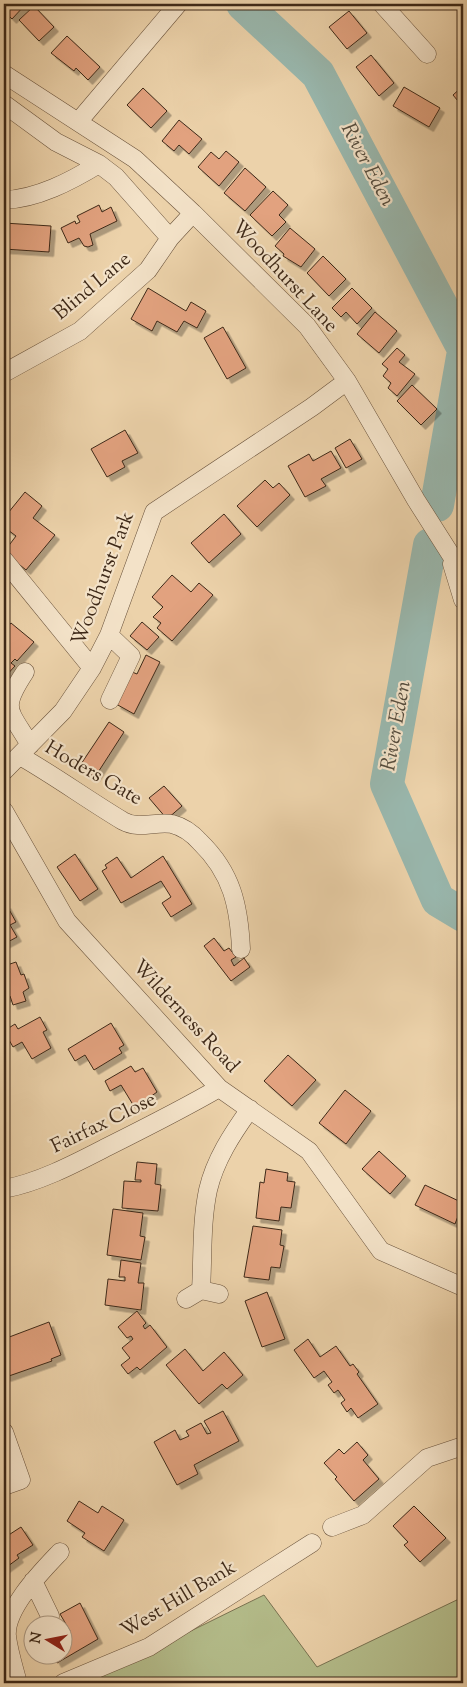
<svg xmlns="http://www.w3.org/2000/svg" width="467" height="1687" font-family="'Sorts Mill Goudy',serif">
<defs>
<filter id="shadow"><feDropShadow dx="4.5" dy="4.5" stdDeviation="0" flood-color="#0004"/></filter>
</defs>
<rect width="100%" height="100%" fill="#ecd2aa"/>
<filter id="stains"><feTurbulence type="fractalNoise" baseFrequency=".004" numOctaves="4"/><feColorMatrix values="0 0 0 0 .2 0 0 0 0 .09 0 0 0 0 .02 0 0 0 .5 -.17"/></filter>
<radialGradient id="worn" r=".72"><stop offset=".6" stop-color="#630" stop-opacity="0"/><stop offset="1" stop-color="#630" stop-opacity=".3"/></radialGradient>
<!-- green -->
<path fill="#b4bd8b" stroke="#797352" d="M264,1595l53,72 146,-70v86h-378z"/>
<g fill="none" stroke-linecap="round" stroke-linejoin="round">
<!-- river -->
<path stroke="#99b7ad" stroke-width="34" d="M243,4l75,70 145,273
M437,505l26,-148
M430,545l-43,239 51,116 25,15"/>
</g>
<!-- building -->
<path fill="#e2a27f" stroke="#3e2918" filter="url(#shadow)" d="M4,4h20l1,1 -13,14 -8,-8z
M34,6l20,21 -15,14 -20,-21z
M349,11l18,22 -20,16 -18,-22z
M67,36l33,31 -12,13 -12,-12 -2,3 -23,-18z
M371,55l23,28 -15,13 -23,-29z
M463,86v21l-10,-12z
M404,87l36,21 -11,19 -36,-21z
M143,88l24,23 -16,17 -24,-23z
M179,120l23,19 -13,15 -10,-9 -5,6 -12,-10z
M226,151l13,11 -20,24 -21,-19 13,-15 8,7z
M245,168l21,19 -21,24 -21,-18z
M273,191l15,14 -9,10 7,7 -14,14 -22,-21z
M99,205l3,7 9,-5 6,14 -27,13 3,11 -5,2 -4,-1 -5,-8 -11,5 -7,-15 14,-7 1,3 4,-2 -3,-6z
M4,223l47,3 -2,26 -45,-3z
M290,228l25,21 -14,18 -18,-11 1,-2 -9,-8z
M323,256l23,23 -17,17 -22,-23z
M148,288l38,23 5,-9 15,9 -9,17 -13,-7 -7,11 -20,-11 -5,10 -21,-12z
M352,288l20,20 -15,16 -11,-12 -5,5 -9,-9z
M375,312l22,19 -18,22 -22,-19z
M223,327l23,41 -19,11 -23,-41z
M397,348l8,7 -6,7 16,12 -18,22 -9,-8 3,-5 -8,-7 5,-7 -6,-5z
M412,385l25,24 -16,16 -24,-24z
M125,430l13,23 -16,8 3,6 -18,10 -16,-28z
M350,439l12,20 -16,9 -11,-20z
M331,451l10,17 -20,11 5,7 -21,11 -17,-31 21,-12 4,7z
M265,480l8,8 6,-5 11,12 -33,32 -20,-21z
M25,492l17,14 -9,12 22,17 -29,35 -22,-18 12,-16 -12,-9v-9z
M224,514l17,20 -32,29 -18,-20z
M172,575l19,17 8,-9 14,12 -41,46 -15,-13 4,-5 -8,-6 10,-10 -11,-10z
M142,622l17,15 -12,13 -17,-14z
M11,623l23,19 -17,19 -2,-2 -4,4 4,3 -11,12v-47z
M146,655l14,7 -26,52 -18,-10 16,-32 5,2z
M109,722l15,10 -29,45 -16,-10z
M164,786l18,20 -15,13 -18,-21z
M75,854l23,35 -18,12 -23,-34z
M163,856l29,48 -21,13 -9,-14 9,-6 -10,-16 -40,22 -19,-32 5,-3 -2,-3 12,-8 14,21z
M6,904l10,18 -6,3 7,12 -13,7z
M214,938l10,13 5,-3 7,9 -5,3 3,6 10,-8 6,9 -19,14 -27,-35z
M16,962l5,13 3,-1 5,14 -6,4 3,9 -13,4 -3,-9 -6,2v-32z
M40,1017l7,13 -4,2 8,16 -19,11 -10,-17 -9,5 -9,-16 11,-7 3,5z
M111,1023l13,22 -5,3 3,5 -28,17 -9,-15 -10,6 -7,-12z
M288,1055l28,25 -24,26 -28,-25z
M131,1066l4,6 8,-4 14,24 -22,16 -14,-23 -11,6 -5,-10z
M345,1090l26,21 -25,33 -27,-21z
M379,1151l27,25 -16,18 -28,-25z
M137,1162l20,2 -2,20 6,1 -3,26 -36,-3 2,-27 17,1v-2h-6z
M266,1169l22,4 -1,8 8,1 -4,26 -10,-1 -2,14 -23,-3 4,-36 4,1z
M425,1185l38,18 -8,21 -40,-19z
M113,1209l30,4 -3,23 5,1 -4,23 -34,-5z
M253,1226l29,4 -2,15 4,1 -4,22 -9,-1 -2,13 -25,-3z
M121,1260l20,3 -3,20h6l-3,27 -36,-5 3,-26 17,2v-4h-6z
M267,1292l18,47 -23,8 -17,-46z
M137,1311l9,12 -3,3 2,3 5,-4 17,22 -27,23 -3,-3 -9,7 -7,-9 9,-7 -8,-10 11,-9 -2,-3 -4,2 -9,-11z
M49,1322l12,33 -10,4 1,2 -46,16 -2,-6v-17l4,-1 -4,-14z
M308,1339l12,18 16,-11 14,20 3,-2 6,8 -2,2 21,30 -20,14 -7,-10 -4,4 -6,-9 4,-3 -7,-10 -4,3 -6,-8 4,-3 -8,-11 -10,7 -20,-28z
M185,1349l18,22 21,-19 19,23 -16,14 -5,-5 -23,20 -33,-39z
M223,1411l16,30 -45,24 4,9 -21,11 -23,-43 21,-12 5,10 9,-4 -3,-5 15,-8 6,11 4,-1 -7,-12z
M357,1442l11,13 -5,5 16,19 -25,22 -19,-22 2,-2 -13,-14 15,-14 5,5z
M79,1501l19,12 4,-7 22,14 -20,31 -22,-14 3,-4 -18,-12z
M414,1506l32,32 -26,24 -16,-17 4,-3 -15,-16z
M21,1527l12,18 -16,10 2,3 -15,11v-31z
M80,1603l18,36 -41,24 -5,-9h10v-19l8,-4 -10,-17z"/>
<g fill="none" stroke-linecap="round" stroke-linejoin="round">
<defs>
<path id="minor" d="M382,4l45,50
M4,74l131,85 58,54 114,113 40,55 69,119 47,74
M4,104l52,38 43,22
M78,122l100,-118
M4,200c33,-1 67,-19 95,-36l17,13 54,61
M4,373l76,-42 68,-61 22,-32 23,-25
M4,560l88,108
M452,564l11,36
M109,635l22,21 -21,44
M25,672c-25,38 -16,37 5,73
M20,756c35,20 68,44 103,65 16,9 33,0 49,3 12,3 20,9 28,18 32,31 39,64 41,107
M4,771l59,-60 29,-43 17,-33 45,-123 158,-105 35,-26
M4,811l63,110 152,167 90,63 72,100 82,36
M4,1189c36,-7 70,-25 103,-42 38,-19 76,-38 112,-59
M201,1290l18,4
M186,1299l15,-9c2,-33 0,-67 7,-100 7,-30 24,-56 42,-81
M4,1432l17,48 -17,6
M332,1527l31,-12 64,-57 36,-12
M33,1581l17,35
M18,1683c-4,-15 -9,-31 -11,-46 -3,-28 35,-66 53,-85
M63,1683l86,-36 163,-104"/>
</defs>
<!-- minor casing -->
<use href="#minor" stroke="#6a533c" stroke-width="19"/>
<!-- minor -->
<use href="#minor" stroke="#f3e2c8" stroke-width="18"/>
</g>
<g text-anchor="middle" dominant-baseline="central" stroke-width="4.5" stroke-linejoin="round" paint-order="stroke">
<!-- street labels -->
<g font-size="20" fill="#3e2918" stroke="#f3e2c8">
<text transform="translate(284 277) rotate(47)">Woodhurst Lane</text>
<text transform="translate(93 287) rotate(-40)">Blind Lane</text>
<text transform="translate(104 579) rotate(-69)">Woodhurst Park</text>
<text transform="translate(93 774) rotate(30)">Hoders Gate</text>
<text transform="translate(185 1017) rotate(47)">Wilderness Road</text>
<text transform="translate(104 1124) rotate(-26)">Fairfax Close</text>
<text transform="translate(179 1600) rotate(-31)">West Hill Bank</text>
</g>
<!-- water labels -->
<g font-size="21" font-style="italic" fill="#554c3d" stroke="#f3e2c8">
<text transform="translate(367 165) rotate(62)">River Eden</text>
<text transform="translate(397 726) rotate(-80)">River Eden</text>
</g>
</g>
<!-- margin -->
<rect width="467" height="1687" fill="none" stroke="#ecd2aa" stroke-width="20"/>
<rect x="5" y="5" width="457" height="1677" fill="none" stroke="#3e2918" stroke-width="2.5"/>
<rect x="10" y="10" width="447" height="1667" fill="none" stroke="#3e2918"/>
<!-- north arrow -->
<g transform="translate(48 1640) rotate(280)"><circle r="24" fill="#f3e2c8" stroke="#ab9882"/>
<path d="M0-4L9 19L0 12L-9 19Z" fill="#8f2418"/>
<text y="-8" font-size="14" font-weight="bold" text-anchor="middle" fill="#3e2918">N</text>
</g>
<rect width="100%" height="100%" filter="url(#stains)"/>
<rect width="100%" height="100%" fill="url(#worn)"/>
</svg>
